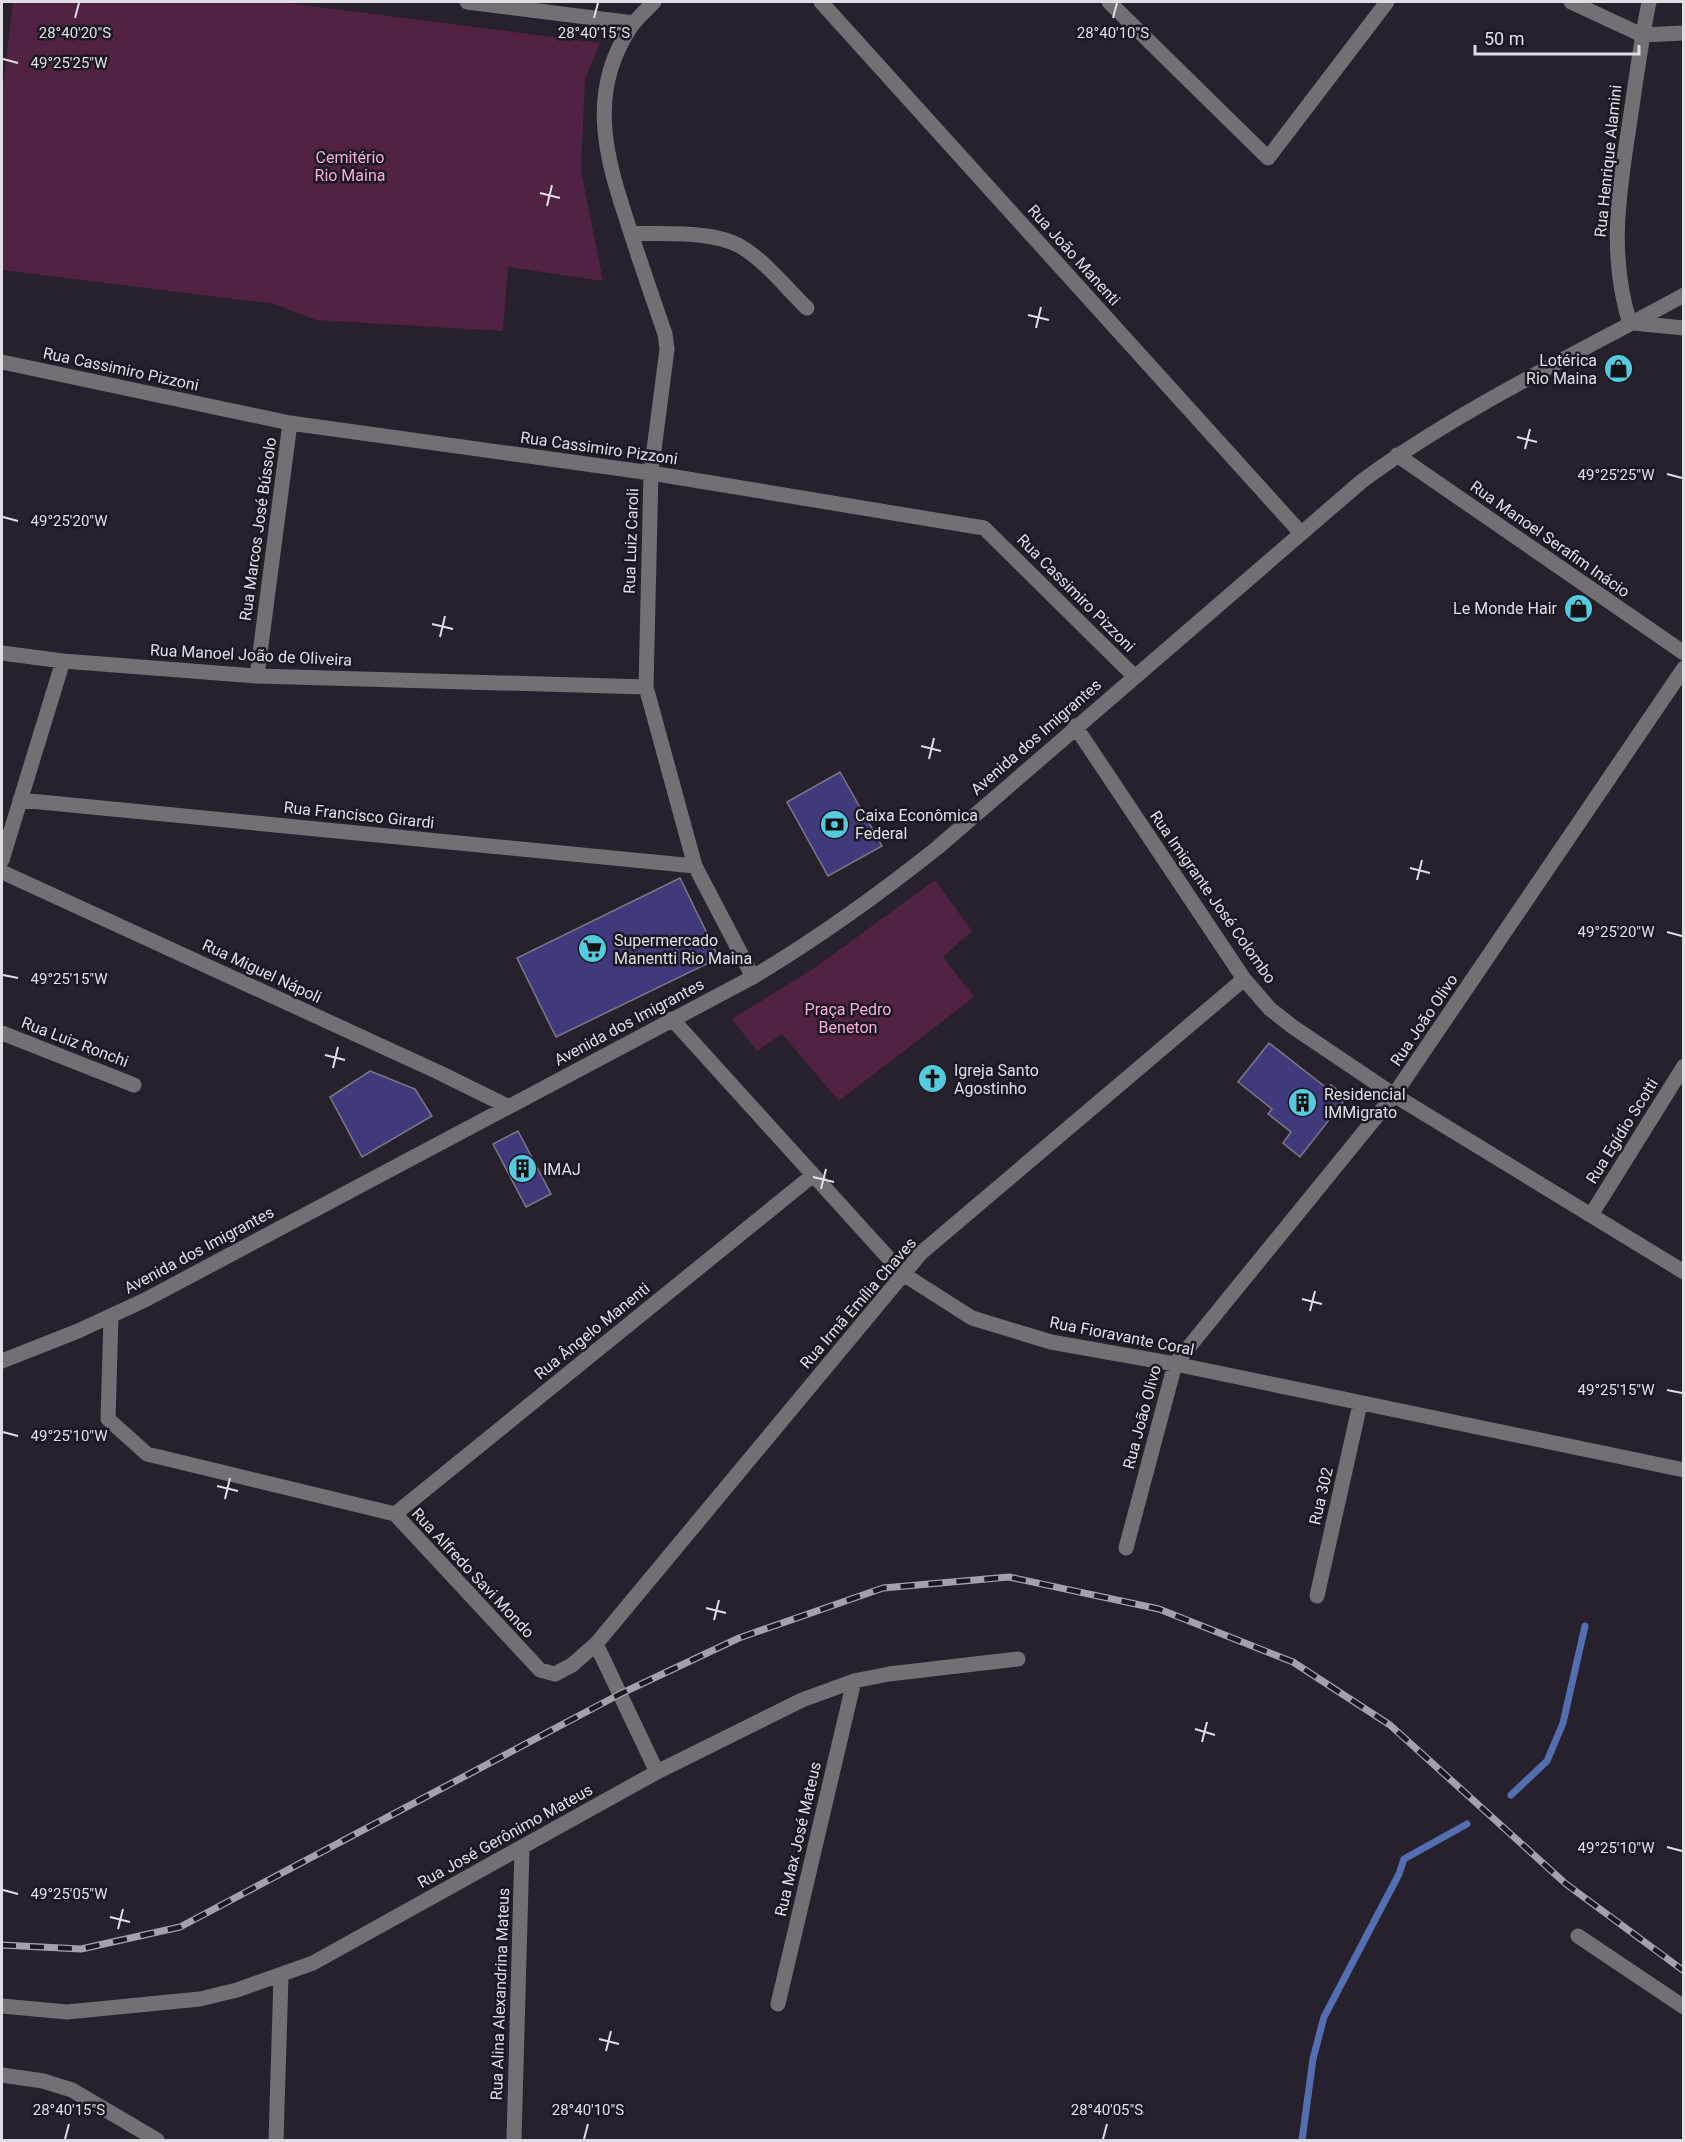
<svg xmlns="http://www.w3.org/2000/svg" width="1685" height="2142" font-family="Roboto,sans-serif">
<rect width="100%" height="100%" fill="#26212c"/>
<!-- green -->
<path fill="#512242" d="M13,2h267l320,41 -15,36 -4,92 22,110 -95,-14 -5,64 -187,-11 -41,-16 -273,-34v-175z
M935,880l37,51 -29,26 31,40 -135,104 -57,-67 -25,17 -25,-32 84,-52z"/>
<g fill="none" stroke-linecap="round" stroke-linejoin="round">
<!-- stream -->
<path stroke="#536eb1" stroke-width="7" d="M1511,1795l36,-34 16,-38 22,-97
M1302,2140l11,-81 11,-42 75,-143 5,-15 63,-35"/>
</g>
<!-- building -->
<path fill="#40397c" stroke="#7a7a88" stroke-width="1.5" d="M840,772l42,74 -54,30 -41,-74z
M680,878l39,80 -163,79 -39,-79z
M1269,1043l59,46 3,-4 16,12 -47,60 -17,-14 8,-11 -23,-18 4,-5 -34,-27z
M370,1071l45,18 17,27 -70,41 -32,-60z
M518,1131l33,63 -25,13 -33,-63z"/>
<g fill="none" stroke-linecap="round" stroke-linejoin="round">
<!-- minor -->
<path stroke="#746f74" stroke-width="15" d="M467,2l167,21
M654,2c-8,8 -18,17 -24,26 -42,64 -25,127 -3,193 12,38 25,75 38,113l2,15 -16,124 -5,214 49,179 58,111
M821,2l479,530
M1109,2l159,156 119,-156
M1571,2l71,33 42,-2
M631,233c33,2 77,-3 107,12 26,14 48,43 69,63
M1633,323l51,5
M1630,324c-22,-71 -11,-132 0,-204 6,-40 11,-79 19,-118
M2,362l288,61 361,50 333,55 150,148
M1397,455l287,198
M2,653l61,8
M257,676l33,-253
M1075,726l169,253 26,30 23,18 101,68 290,177
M20,800l675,66
M2,860l61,-199 194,15 389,11
M2,872l436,200 69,34
M672,1019l231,255 69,44 79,24 124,22 509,106
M2,1033l132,52
M1591,1215l93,-149
M111,1317l-3,102 39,35 248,60 145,156 15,4 17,-9 24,-21 61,128
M2,1361l76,-30 67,-31 608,-323c65,-39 125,-82 184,-129l425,-367c96,-71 216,-128 322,-186
M395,1514l417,-338
M1126,1548l49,-184 219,-269 290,-427
M1317,1596l43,-192
M596,1644l325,-391 323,-274
M1578,1936l106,71
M778,2004l76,-323
M2,2006l65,6 133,-13 37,-9 76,-27 344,-191 145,-72 52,-19 35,-7 129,-15
M2,2075l41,6 29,9 85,50
M276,2140l5,-163
M514,2140l8,-292"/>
<defs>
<path id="rail" d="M2,1945l79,4 99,-22 440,-233 119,-56 144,-50 126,-11 150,32 134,53 97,63 176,159 118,87"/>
</defs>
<!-- rail casing -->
<use href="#rail" stroke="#a5a1a9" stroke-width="7"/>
<!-- rail -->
<use href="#rail" stroke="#1c1822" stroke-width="4.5" stroke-dasharray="14" stroke-linecap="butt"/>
</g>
<!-- ticks -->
<path fill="none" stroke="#e0dde4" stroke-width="2" d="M75,18l4,-15M594,18l4,-15M1113,18l4,-15M3,59l15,4M540,193l20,5M547,206l5,-21M1028,315l21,5M1036,328l5,-21M1517,437l20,5M1525,449l5,-20M1667,474l15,4M3,517l15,4M432,624l21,5M440,637l5,-21M921,746l20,5M929,759l5,-21M1410,868l20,5M1417,880l5,-20M1667,932l15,4M3,975l15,3M325,1055l20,5M333,1068l5,-21M813,1177l21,5M821,1189l5,-20M1302,1299l20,5M1310,1311l5,-20M1667,1390l15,3M3,1432l15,4M217,1486l21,5M225,1499l5,-21M706,1608l20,5M714,1620l5,-20M1195,1729l20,6M1202,1742l5,-20M1667,1847l15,4M3,1890l15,4M110,1917l20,5M118,1929l5,-20M599,2039l20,5M606,2051l5,-20M65,2139l4,-15M584,2139l4,-15M1103,2139l4,-15"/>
<!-- icons -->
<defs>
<symbol id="shop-disc" viewBox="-11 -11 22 22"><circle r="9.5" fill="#54cade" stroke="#1c1822"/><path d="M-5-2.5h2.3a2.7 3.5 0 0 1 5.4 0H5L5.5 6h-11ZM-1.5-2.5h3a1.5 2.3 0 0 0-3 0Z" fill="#111"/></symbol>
<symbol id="bank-disc" viewBox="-11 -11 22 22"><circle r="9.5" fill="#54cade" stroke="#1c1822"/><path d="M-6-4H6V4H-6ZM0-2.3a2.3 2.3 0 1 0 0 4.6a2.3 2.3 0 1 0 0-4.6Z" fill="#111"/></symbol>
<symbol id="supermarket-disc" viewBox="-11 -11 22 22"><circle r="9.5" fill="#54cade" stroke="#1c1822"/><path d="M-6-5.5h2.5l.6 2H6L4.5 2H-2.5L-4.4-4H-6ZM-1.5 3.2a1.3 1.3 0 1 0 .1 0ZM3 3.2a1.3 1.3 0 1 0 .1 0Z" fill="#111"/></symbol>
<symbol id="church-disc" viewBox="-11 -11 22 22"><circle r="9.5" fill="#54cade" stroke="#1c1822"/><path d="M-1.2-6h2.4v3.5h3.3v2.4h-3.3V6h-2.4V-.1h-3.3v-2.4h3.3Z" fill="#111"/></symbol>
<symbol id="building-disc" viewBox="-11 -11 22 22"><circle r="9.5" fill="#54cade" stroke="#1c1822"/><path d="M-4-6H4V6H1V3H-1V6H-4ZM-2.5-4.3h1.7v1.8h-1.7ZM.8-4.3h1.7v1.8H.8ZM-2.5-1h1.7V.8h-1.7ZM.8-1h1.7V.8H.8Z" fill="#111"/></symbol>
</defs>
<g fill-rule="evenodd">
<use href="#shop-disc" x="1602" y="352" width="33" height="33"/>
<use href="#shop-disc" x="1562" y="592" width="33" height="33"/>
<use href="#bank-disc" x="818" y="808" width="33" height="33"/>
<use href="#supermarket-disc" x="576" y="932" width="33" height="33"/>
<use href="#church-disc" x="916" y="1062" width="33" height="33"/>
<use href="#building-disc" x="1286" y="1086" width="33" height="33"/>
<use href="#building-disc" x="506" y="1152" width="33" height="33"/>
</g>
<g text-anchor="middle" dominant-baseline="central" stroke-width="5" stroke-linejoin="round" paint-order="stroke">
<!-- park labels -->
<g font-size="16" fill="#faacde" stroke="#1c1822">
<text x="350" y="157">Cemitério<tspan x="350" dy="18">Rio Maina</tspan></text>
<text x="848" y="1009">Praça Pedro<tspan x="848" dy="18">Beneton</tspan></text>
</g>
<!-- street labels -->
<g font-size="16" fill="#e0dde4" stroke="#1c1822">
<text transform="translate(1608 161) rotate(-84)">Rua Henrique Alamini</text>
<text transform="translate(1074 255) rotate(48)">Rua João Manenti</text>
<text transform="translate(121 369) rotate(12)">Rua Cassimiro Pizzoni</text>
<text transform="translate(599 448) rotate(8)">Rua Cassimiro Pizzoni</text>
<text transform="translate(258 529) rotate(-82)">Rua Marcos José Bússolo</text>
<text transform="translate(1550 539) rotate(35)">Rua Manoel Serafim Inácio</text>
<text transform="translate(631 541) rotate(-88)">Rua Luiz Caroli</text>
<text transform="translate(1076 593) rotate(45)">Rua Cassimiro Pizzoni</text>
<text transform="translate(251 655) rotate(3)">Rua Manoel João de Oliveira</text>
<text transform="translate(1036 737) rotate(-41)">Avenida dos Imigrantes</text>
<text transform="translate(359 815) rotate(6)">Rua Francisco Girardi</text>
<text transform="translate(1213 897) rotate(55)">Rua Imigrante José Colombo</text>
<text transform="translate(262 971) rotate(25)">Rua Miguel Nápoli</text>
<text transform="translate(1424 1020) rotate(-56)">Rua João Olivo</text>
<text transform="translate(629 1022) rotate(-28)">Avenida dos Imigrantes</text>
<text transform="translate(75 1042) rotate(21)">Rua Luiz Ronchi</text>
<text transform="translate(1622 1131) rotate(-58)">Rua Egídio Scotti</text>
<text transform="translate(199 1250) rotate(-28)">Avenida dos Imigrantes</text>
<text transform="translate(858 1303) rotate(-49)">Rua Irmã Emília Chaves</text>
<text transform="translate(592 1331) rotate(-39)">Rua Ângelo Manenti</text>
<text transform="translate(1122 1336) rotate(11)">Rua Fioravante Coral</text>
<text transform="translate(1142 1417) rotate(-75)">Rua João Olivo</text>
<text transform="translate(1321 1496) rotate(-77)">Rua 302</text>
<text transform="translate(473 1573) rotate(47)">Rua Alfredo Savi Mondo</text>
<text transform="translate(505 1836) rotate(-29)">Rua José Gerônimo Mateus</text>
<text transform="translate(798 1839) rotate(-77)">Rua Max José Mateus</text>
<text transform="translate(500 1994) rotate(-88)">Rua Alina Alexandrina Mateus</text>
</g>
<!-- poi labels -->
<g font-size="16" fill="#e0dde4" stroke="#1c1822" text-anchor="start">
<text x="1597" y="360" text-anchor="end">Lotérica<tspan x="1597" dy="18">Rio Maina</tspan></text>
<text x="1557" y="608" text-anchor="end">Le Monde Hair</text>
<text x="855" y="815">Caixa Econômica<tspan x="855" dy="18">Federal</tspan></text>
<text x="614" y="940">Supermercado<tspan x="614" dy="18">Manentti Rio Maina</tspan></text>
<text x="954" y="1070">Igreja Santo<tspan x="954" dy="18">Agostinho</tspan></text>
<text x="1324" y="1094">Residencial<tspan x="1324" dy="18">IMMigrato</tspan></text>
<text x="543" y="1169">IMAJ</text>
</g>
</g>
<g font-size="15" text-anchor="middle" fill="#e0dde4" stroke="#1c1822" stroke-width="5" stroke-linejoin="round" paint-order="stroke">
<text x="75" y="38">28°40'20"S</text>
<text x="594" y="38">28°40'15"S</text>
<text x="1113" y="38">28°40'10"S</text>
<text x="69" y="68">49°25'25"W</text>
<text x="1616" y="480">49°25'25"W</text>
<text x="69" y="526">49°25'20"W</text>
<text x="1616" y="937">49°25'20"W</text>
<text x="69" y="984">49°25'15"W</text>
<text x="1616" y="1395">49°25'15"W</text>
<text x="69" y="1441">49°25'10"W</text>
<text x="1616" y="1853">49°25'10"W</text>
<text x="69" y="1899">49°25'05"W</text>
<text x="69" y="2115">28°40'15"S</text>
<text x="588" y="2115">28°40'10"S</text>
<text x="1107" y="2115">28°40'05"S</text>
</g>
<!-- border -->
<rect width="1685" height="2142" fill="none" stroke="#e0dde4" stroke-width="6"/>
<!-- scale -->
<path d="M1475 45v9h164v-9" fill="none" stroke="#e0dde4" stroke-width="3"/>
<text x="1484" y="45" font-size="18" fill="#e0dde4" stroke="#1c1822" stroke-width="4.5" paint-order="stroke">50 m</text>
</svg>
